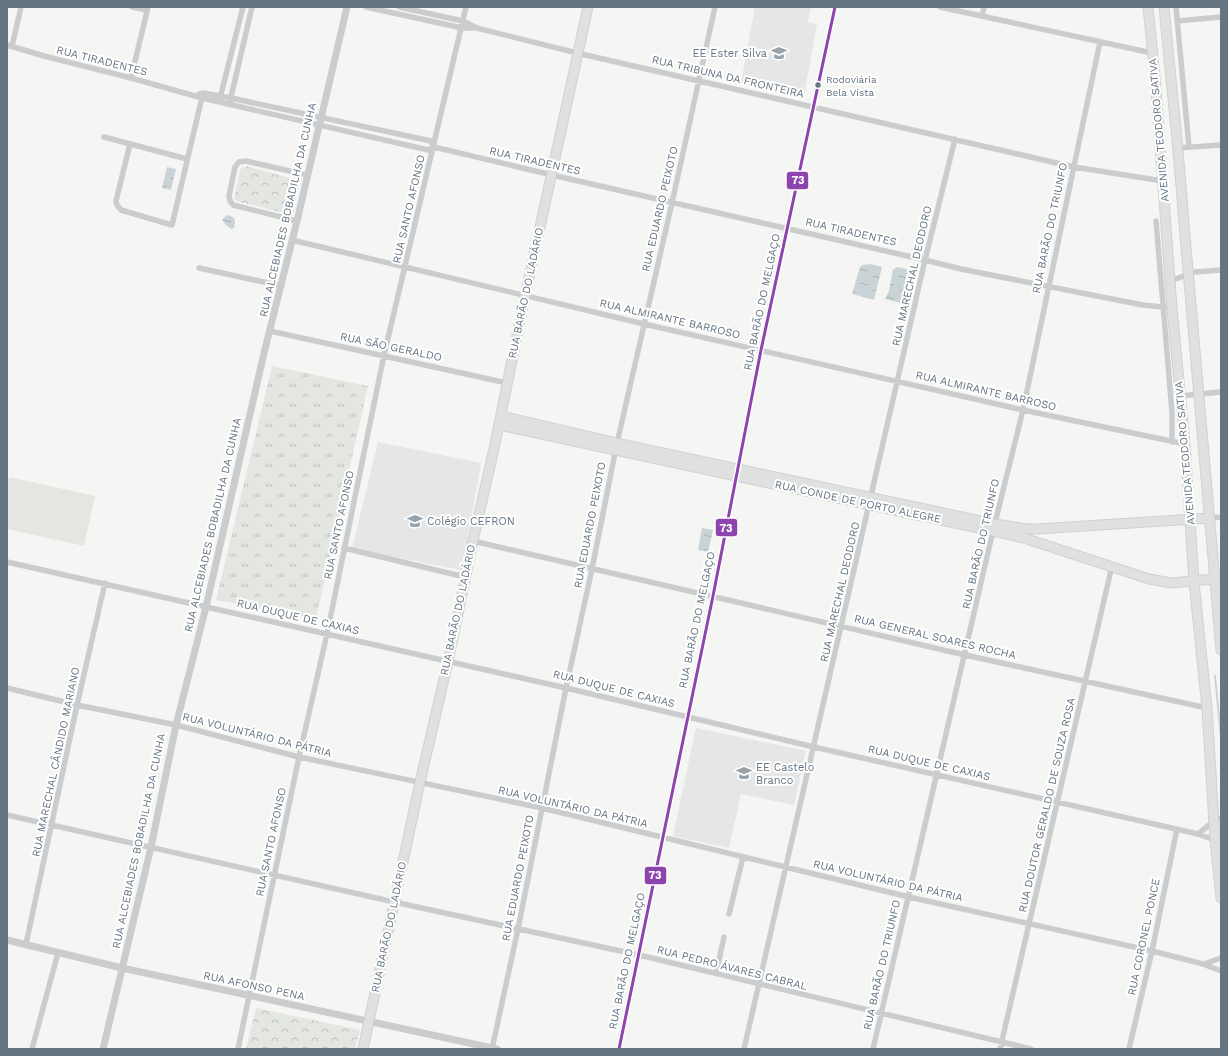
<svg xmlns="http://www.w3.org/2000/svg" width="1228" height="1056" font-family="'Work Sans',sans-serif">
<defs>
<pattern id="grass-tufts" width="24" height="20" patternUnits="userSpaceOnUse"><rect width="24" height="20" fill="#e4e7e1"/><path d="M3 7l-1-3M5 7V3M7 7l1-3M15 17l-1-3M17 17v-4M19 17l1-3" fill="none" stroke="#bcc0bc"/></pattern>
<pattern id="park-crowns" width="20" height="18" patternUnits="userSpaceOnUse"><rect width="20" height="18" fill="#e4e7e1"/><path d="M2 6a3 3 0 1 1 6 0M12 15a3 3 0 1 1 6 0" fill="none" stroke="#bcc0bc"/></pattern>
<pattern id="water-ripples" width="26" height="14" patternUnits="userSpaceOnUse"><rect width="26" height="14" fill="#cad3d5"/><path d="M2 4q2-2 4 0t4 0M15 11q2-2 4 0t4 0" fill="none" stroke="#a8b0b2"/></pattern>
</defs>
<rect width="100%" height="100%" fill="#f5f5f3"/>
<!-- built -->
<path fill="#e5e6e5" d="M755,7h56l-3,15 9,2 -13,71 -63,-12z
M378,442l103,21 -19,107 -110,-21z
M696,728l110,23 -12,54 -53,-11 -12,54 -56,-12z"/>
<!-- grass -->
<path fill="url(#grass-tufts)" d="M272,366l96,20 -52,233 -100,-19z"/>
<!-- park -->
<path fill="url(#park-crowns)" d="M247,166l53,15 -7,34 -54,-13 -5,-3 6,-29 2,-2z
M256,1008l104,22 -5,19h-109z"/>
<!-- garden -->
<path fill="#e4e7e1" d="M9,477l86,19 -11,50 -77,-17v-42z"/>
<!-- water -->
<path fill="url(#water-ripples)" d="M167,167l9,2 -5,21 -9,-2z
M229,215l5,3 1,3 -1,7 -3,1 -5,-4 -4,-5 4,-4z
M870,264l12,3 -8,33 -22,-6 8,-27 3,-2z
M897,267l9,2 5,4 -3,9 -3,22 -20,-5 4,-8 4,-21z
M702,528l11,2 -5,22 -10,-2z"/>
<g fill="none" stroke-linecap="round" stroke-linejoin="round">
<!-- stream -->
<path stroke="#cad3d5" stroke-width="2" d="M1215,676l6,60"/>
<defs>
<path id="primary" d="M1148,7l7,70 17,231 13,136 9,138 13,126 8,132 6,58
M1164,7c6,64 13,127 18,191 12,151 25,302 39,452
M501,416l116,27 378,81 32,5h10l173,-11
M499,425l371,80 123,26 34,8 122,40 22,4 43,-4
M363,1049l57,-267 28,-120 25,-121 22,-97 30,-148 63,-289"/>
</defs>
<!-- primary casing -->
<use href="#primary" stroke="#d1d1d1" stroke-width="11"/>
<!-- minor -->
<path stroke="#cacccd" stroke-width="5.5" d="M132,7l15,3
M366,7l96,21h12
M399,7l64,14 14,7 100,25 497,114 89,14
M940,7l212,46
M1176,7l13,140
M982,16l2,-9
M1177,21l44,-4
M7,45l37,11 87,22 71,20 226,52 6,-3 118,28 373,85 36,9 156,31 26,5 29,3
M12,46l9,-39
M131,78l17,-71
M199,94l4,-1 28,5 200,43 3,6
M220,98l23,-91
M230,101l22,-94
M104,137l83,22
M130,144l-14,57 1,4 4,5 51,15 31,-132
M1177,148l44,-3
M297,221l-64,-16 -3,-4 -1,-5 6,-29 4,-5 7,-1 61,14
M1156,221l16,191v30
M292,240l352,84 379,86 162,34
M199,268l83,18
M1170,281l25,-9 26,-2
M270,331l237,52
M1180,396l41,-4
M1210,518l11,-1
M473,541l492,114 242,53
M344,548l121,29
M7,562l559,126 248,59 384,87 17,6
M7,688l70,17 99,20 123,32 243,51 367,89 243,54 51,13 18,7
M7,815l387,87 245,53 392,94
M1198,834l16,-13 7,-3
M729,914l14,-57
M26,944l51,-239 28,-122
M1204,964l17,-6
M716,973l8,-36
M32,1049l26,-96
M238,1049l61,-292 28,-123 57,-279 82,-348
M492,1049l26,-120 48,-241 26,-119 25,-126 55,-240 43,-196
M619,1049l94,-453 48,-246 74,-343
M744,1049l181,-789 30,-121
M873,1049l120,-518 30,-121 77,-368
M1000,1049l112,-483
M1129,1049l23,-98 25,-122"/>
<!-- tertiary -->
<path stroke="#cacccd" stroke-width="7" d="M7,940l115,28 375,81
M103,1049l48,-202 25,-122 30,-118 58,-254 33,-132 50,-214"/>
<!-- primary -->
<use href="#primary" stroke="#dfe0e0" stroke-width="9"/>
<defs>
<path id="bus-1" d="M619,1049l94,-453 48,-246 74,-343"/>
</defs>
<!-- bus-1 casing -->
<use href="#bus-1" stroke="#fff" stroke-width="6"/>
<!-- bus-1 -->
<use href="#bus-1" stroke="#8e44ad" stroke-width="3"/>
</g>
<!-- icons -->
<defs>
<symbol id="school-bare" viewBox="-9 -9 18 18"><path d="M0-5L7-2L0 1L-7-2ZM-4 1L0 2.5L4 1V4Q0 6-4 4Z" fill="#97a2aa" stroke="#fff" stroke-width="2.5" paint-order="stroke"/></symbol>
</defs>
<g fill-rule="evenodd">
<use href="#school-bare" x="768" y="42" width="22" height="22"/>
<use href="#school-bare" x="404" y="510" width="22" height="22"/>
<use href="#school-bare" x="733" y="762" width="22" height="22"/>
</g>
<!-- markers -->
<circle fill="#657583" stroke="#fff" stroke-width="1.5" cx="818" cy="85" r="3.5"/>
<g text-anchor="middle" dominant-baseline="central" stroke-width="4" stroke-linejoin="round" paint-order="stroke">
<!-- bus labels -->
<g font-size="10" fill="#657583" stroke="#fff" text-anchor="start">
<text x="826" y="79">Rodoviária<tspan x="826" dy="13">Bela Vista</tspan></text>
</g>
<!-- poi labels -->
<g font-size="11" fill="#657583" stroke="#fff" text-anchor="start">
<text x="767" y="53" text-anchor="end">EE Ester Silva</text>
<text x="427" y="521">Colégio CEFRON</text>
<text x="756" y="767">EE Castelo<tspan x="756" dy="13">Branco</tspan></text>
</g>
<!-- street labels -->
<g font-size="11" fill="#657583" stroke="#fff">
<text transform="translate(102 61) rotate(14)">RUA TIRADENTES</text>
<text transform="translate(728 77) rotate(13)">RUA TRIBUNA DA FRONTEIRA</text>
<text transform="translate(1159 130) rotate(-95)">AVENIDA TEODORO SATIVA</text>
<text transform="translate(535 161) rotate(13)">RUA TIRADENTES</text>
<text transform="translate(409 209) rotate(-77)">RUA SANTO AFONSO</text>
<text transform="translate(660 209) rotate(-77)">RUA EDUARDO PEIXOTO</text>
<text transform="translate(288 210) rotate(-77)">RUA ALCEBIADES BOBADILHA DA CUNHA</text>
<text transform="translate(1050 228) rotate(-78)">RUA BARÃO DO TRIUNFO</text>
<text transform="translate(851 232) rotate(13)">RUA TIRADENTES</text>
<text transform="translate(912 276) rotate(-77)">RUA MARECHAL DEODORO</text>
<text transform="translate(526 293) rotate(-78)">RUA BARÃO DO LADÁRIO</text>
<text transform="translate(762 302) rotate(-78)">RUA BARÃO DO MELGAÇO</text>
<text transform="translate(670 319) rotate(13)">RUA ALMIRANTE BARROSO</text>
<text transform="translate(391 347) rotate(12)">RUA SÃO GERALDO</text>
<text transform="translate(986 391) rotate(13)">RUA ALMIRANTE BARROSO</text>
<text transform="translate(1185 453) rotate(-95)">AVENIDA TEODORO SATIVA</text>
<text transform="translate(858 502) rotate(12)">RUA CONDE DE PORTO ALEGRE</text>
<text transform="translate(213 525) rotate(-77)">RUA ALCEBIADES BOBADILHA DA CUNHA</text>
<text transform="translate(339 525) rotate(-78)">RUA SANTO AFONSO</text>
<text transform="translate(590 525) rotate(-79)">RUA EDUARDO PEIXOTO</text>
<text transform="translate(981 544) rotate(-77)">RUA BARÃO DO TRIUNFO</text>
<text transform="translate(840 592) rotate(-77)">RUA MARECHAL DEODORO</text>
<text transform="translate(458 610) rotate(-78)">RUA BARÃO DO LADÁRIO</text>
<text transform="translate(298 617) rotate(13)">RUA DUQUE DE CAXIAS</text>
<text transform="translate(697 620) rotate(-78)">RUA BARÃO DO MELGAÇO</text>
<text transform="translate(935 637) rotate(13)">RUA GENERAL SOARES ROCHA</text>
<text transform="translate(614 689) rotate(14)">RUA DUQUE DE CAXIAS</text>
<text transform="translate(257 735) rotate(14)">RUA VOLUNTÁRIO DA PÁTRIA</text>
<text transform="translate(56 762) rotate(-78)">RUA MARECHAL CÂNDIDO MARIANO</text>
<text transform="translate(929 763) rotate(13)">RUA DUQUE DE CAXIAS</text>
<text transform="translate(1047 805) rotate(-77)">RUA DOUTOR GERALDO DE SOUZA ROSA</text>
<text transform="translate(573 807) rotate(13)">RUA VOLUNTÁRIO DA PÁTRIA</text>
<text transform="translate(139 841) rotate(-78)">RUA ALCEBIADES BOBADILHA DA CUNHA</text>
<text transform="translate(271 842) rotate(-78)">RUA SANTO AFONSO</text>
<text transform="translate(518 878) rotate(-79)">RUA EDUARDO PEIXOTO</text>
<text transform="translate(888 881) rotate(13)">RUA VOLUNTÁRIO DA PÁTRIA</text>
<text transform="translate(389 927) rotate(-78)">RUA BARÃO DO LADÁRIO</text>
<text transform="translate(1144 937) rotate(-78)">RUA CORONEL PONCE</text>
<text transform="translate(627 961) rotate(-78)">RUA BARÃO DO MELGAÇO</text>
<text transform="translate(882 965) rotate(-77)">RUA BARÃO DO TRIUNFO</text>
<text transform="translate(732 968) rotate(14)">RUA PEDRO ÁVARES CABRAL</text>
<text transform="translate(254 986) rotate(12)">RUA AFONSO PENA</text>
</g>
</g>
<g stroke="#fff" stroke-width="1.5">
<rect x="786" y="171" width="23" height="19" rx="4" fill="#8e44ad"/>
<rect x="715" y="518" width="23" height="19" rx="4" fill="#8e44ad"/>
<rect x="644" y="866" width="23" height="19" rx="4" fill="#8e44ad"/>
</g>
<g font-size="11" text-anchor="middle" font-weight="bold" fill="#fff">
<text x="798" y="184">73</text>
<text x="726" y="532">73</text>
<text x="655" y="879">73</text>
</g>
<!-- border -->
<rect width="1228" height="1056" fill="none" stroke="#657583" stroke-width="16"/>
</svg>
